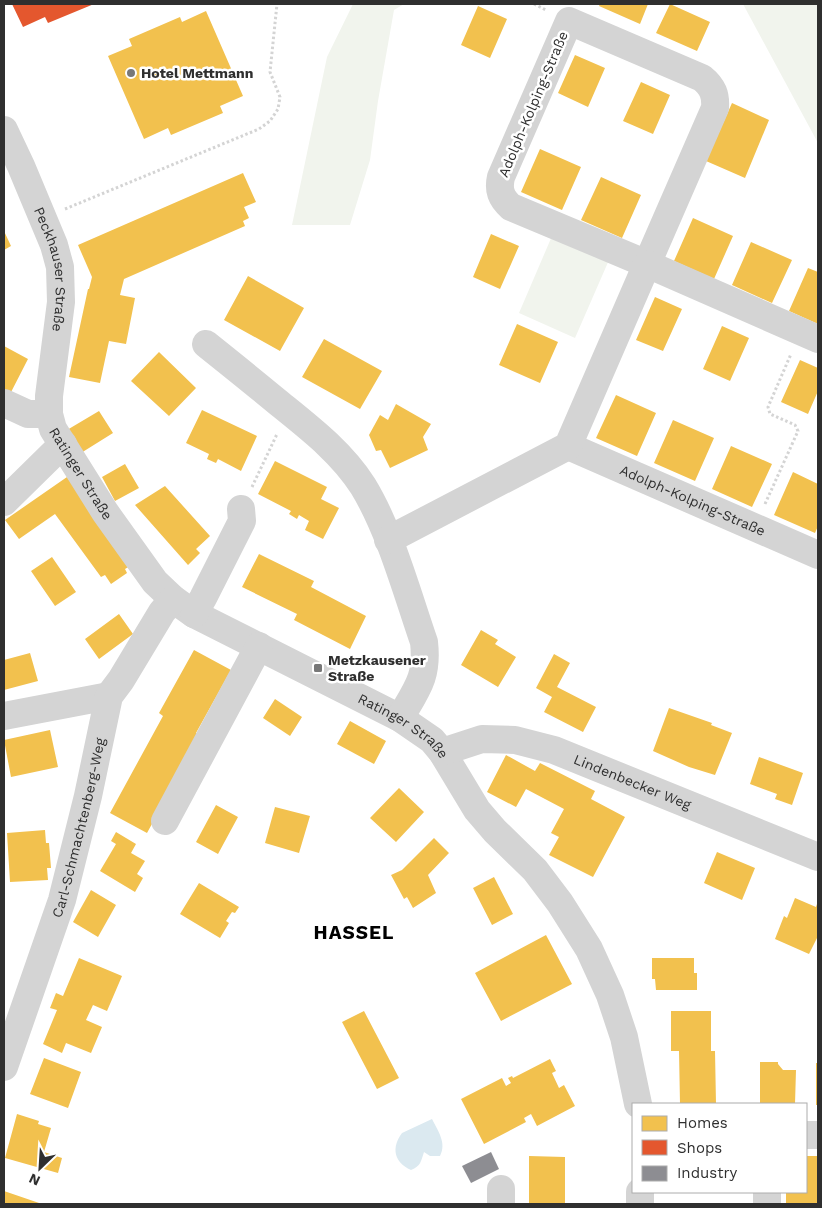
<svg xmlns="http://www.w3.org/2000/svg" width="822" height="1208" font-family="'Work Sans',sans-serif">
<rect width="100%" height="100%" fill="#fff"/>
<!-- green -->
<path fill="#f1f4ed" d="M353,4h51l-10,6 -16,91 -8,59 -20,65h-58l35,-168z
M743,4h75v139z
M552,236l57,24 -34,78 -56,-25z"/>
<!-- water -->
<path fill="#dbe9f0" d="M432,1119c6,12 15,24 8,37h-10l-6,-4c-3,9 -3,14 -13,18 -17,-8 -20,-22 -9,-37z"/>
<!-- homes -->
<path fill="#f2c14e" d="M600,4h48l-8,20 -41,-18z
M670,4l40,18 -13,29 -41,-18z
M478,6l29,13 -17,39 -29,-13z
M206,11l37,85 -23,10 3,7 -52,22 -3,-7 -24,11 -36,-83 24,-10 -3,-7 51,-22 2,5z
M575,55l30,13 -17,39 -30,-14z
M641,82l29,13 -17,39 -30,-13z
M732,103l37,17 -24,58 -39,-17z
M540,149l41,18 -19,43 -41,-18z
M243,173l13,29 -12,5 5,11 -6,3 2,5 -121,53 -4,16 15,3 -9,46 -17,-3 -9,42 -31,-6 19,-88h1l3,-12 -14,-32z
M601,177l40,18 -19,43 -41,-18z
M693,218l40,18 -19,43 -40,-18z
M4,231l7,15 -7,4z
M491,234l28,12 -19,43 -27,-12z
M751,242l41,18 -20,43 -40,-18z
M808,268l10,4v52l-29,-13z
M248,276l56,32 -24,43 -56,-31z
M655,297l27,12 -19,42 -27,-11z
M517,324l41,18 -18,41 -41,-18z
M722,326l27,12 -19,43 -27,-12z
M324,339l58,32 -22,38 -58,-32z
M4,346l24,13 -20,39 -4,-2z
M159,352l37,36 -27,28 -38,-35z
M800,360l18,8v23l-10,23 -27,-12z
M616,395l40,18 -19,43 -41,-18z
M396,404l35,20 -8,13 5,13 -38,18 -9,-18 -5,1 -7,-16 11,-20 8,5z
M202,410l55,26 -16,35 -23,-12 -2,4 -9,-4 2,-5 -23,-11z
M99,411l14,22 -32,20 -14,-23z
M673,420l41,18 -19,43 -41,-18z
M731,446l41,18 -20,43 -40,-18z
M275,461l52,26 -6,12 18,9 -16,31 -18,-9 4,-9 -10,-6 -2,4 -8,-5 2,-3 -33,-17z
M125,464l14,24 -24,13 -13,-24z
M793,472l25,12v42l-3,7 -41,-18z
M67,477l63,89 -5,3 2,4 -16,11 -6,-9 -4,2 -46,-63 -36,25 -14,-19z
M165,486l45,50 -14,13 4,4 -12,12 -53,-60z
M259,554l55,27 -3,6 55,29 -16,33 -56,-29 3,-6 -55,-27z
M52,557l24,35 -21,14 -24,-35z
M119,614l14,20 -34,25 -14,-20z
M481,630l17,10 -3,4 21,13 -18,30 -37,-22z
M194,650l37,20 -35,63 4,3 -53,97 -37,-20 53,-97 -4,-3z
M30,653l8,28 -34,9v-30z
M554,654l16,9 -13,24 39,20 -13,25 -39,-20 8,-15 -16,-9z
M275,699l27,18 -12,19 -27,-18z
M669,708l43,15 -1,2 21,8 -17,42 -26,-8 -36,-16z
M350,721l36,20 -12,23 -37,-20z
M50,730l8,37 -47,10 -7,-37z
M506,755l29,16 5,-8 55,28 -4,8 34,18 -32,60 -44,-22 10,-18 -8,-4 13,-24 -38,-20 -10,18 -29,-15z
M759,757l44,16 -11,32 -17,-6 2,-5 -27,-10z
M399,788l25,24 -28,30 -26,-24z
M216,805l22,12 -20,37 -22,-12z
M275,807l35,9 -11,37 -34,-10z
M45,830l1,13h3l2,25h-4l1,12 -38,2 -3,-49z
M116,832l20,12 -5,9 14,8 -8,13 6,4 -8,14 -35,-21 16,-27 -5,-3z
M434,838l15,15 -21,22 8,18 -23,15 -6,-11 -3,2 -13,-24 11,-5z
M717,852l38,16 -13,32 -38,-17z
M494,877l19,37 -21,11 -19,-37z
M199,883l40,24 -4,6 -3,-1 -6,9 3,2 -9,15 -40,-24z
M91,890l25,15 -18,32 -25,-15z
M795,898l21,9 1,-3 1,1v31l-9,18 -34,-15 9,-23 3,2z
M546,935l26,49 -71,37 -26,-48z
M79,958l43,18 -15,35 -14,-6 -7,15 16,7 -11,26 -25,-10 -4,10 -19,-9 14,-34 -7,-2 6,-15 7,3z
M652,958h42v15h3v17h-41l-1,-11h-3z
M364,1011l35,67 -22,11 -35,-67z
M671,1011h40v40h4l1,53h-36l-1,-53h-8z
M44,1058l37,14 -13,36 -38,-14z
M550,1059l6,12 -4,2 7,15 5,-3 11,21 -38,20 -6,-12 -7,4 2,4 -42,22 -23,-45 41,-21 4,8 5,-3 -3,-5 4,-2 1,2z
M760,1062h18v2l5,6h13l-1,34h-35z
M816,1063h2v42h-2z
M17,1114l22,7 -1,3 13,4 -7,24 18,6 -4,15 -53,-15z
M529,1156l36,1v47h-36z
M806,1156h12v48h-32v-12h20z
M4,1191l38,13h-38z"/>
<!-- shops -->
<path fill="#e4572e" d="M12,4h82l-46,19 -3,-6 -22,10z"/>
<!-- industry -->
<path fill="#8d8d92" d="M491,1152l8,17 -28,14 -9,-17z"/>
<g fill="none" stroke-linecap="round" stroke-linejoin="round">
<!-- path -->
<path stroke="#d4d4d4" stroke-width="3" stroke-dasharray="2.5 2.5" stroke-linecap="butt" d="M534,4l12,6
M65,209l194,-80 11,-8 8,-12 2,-12 -10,-25 7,-68
M252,487l25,-53
M765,504l33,-73 -3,-6 -25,-11 -2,-7 23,-53"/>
<!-- minor -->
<g stroke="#d4d4d4" stroke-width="28">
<path d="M569,21l133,57c11,9 14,17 13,30l-68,156 -136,-57c-10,-9 -13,-17 -10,-30z"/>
<path id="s1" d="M4,130l17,36 33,79 6,22 1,35 -12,94v18l4,15 52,83 50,70 18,17 21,15 206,104 32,22 10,12 35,58 18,21 40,39 25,33 29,46 21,46 14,42 14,67"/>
<path d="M206,344c25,20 50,40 74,60 31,25 62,49 83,82 27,44 44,107 61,156 4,35 -7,47 -24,76"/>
<path d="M4,403l24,11h21"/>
<path id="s2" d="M568,446l250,109"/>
<path d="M4,502l59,-58"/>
<path d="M388,540l180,-94 79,-182 171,75"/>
<path d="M194,614l9,-16 39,-77 -1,-12"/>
<path d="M4,716l105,-20"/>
<path id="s3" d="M442,752l40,-13 33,1 39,10 264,107"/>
<path d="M165,821l94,-175"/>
<path id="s4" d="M4,1067l58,-167 26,-104 21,-100 12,-16 41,-68 11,-13"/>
<path d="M806,1135h12"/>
<path d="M501,1189v15"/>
<path d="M640,1192v12"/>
<path d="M767,1204v-12"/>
</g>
</g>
<!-- markers -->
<g fill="#787878" stroke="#fff" stroke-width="2">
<circle cx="131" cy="73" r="5"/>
<rect x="313" y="663" width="10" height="10" rx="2.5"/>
</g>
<g text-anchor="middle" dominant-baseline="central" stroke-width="5" stroke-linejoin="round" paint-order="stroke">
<!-- poi labels -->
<g font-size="14" font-weight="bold" fill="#2f2f2f" stroke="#fff" text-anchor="start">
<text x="141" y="73">Hotel Mettmann</text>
<text x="328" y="660">Metzkausener<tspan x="328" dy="16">Straße</tspan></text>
</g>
<!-- street labels -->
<g font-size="14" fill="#2f2f2f" stroke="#fff">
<text transform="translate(533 104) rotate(-67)">Adolph-Kolping-Straße</text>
<text stroke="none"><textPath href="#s1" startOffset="149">Peckhauser Straße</textPath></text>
<text stroke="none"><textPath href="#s1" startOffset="364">Ratinger Straße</textPath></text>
<text stroke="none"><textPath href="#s2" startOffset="136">Adolph-Kolping-Straße</textPath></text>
<text stroke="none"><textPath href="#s1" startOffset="784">Ratinger Straße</textPath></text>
<text stroke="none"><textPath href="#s3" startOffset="200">Lindenbecker Weg</textPath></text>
<text stroke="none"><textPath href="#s4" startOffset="251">Carl-Schmachtenberg-Weg</textPath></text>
</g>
<!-- district labels -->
<g font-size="19" font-weight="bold" letter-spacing="1" fill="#000" stroke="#fff">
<text x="354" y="932">HASSEL</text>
</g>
</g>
<!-- border -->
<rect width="822" height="1208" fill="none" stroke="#2f2f2f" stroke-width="10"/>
<!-- legend -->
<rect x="632" y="1103" width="175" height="90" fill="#ffffff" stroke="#acacac"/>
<rect x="642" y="1116" width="25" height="15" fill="#f2c14e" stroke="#acacac"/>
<text x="677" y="1128" font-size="15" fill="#2f2f2f">Homes</text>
<rect x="642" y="1140" width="25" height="15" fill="#e4572e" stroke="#acacac"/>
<text x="677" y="1153" font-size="15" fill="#2f2f2f">Shops</text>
<rect x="642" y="1166" width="25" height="15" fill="#8d8d92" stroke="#acacac"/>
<text x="677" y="1178" font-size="15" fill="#2f2f2f">Industry</text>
<!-- north arrow -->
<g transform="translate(40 1168) rotate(205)" stroke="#ffffff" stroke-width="4" paint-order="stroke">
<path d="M0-4L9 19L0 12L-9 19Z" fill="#2f2f2f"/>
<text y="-8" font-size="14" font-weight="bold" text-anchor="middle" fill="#2f2f2f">N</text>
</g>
</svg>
